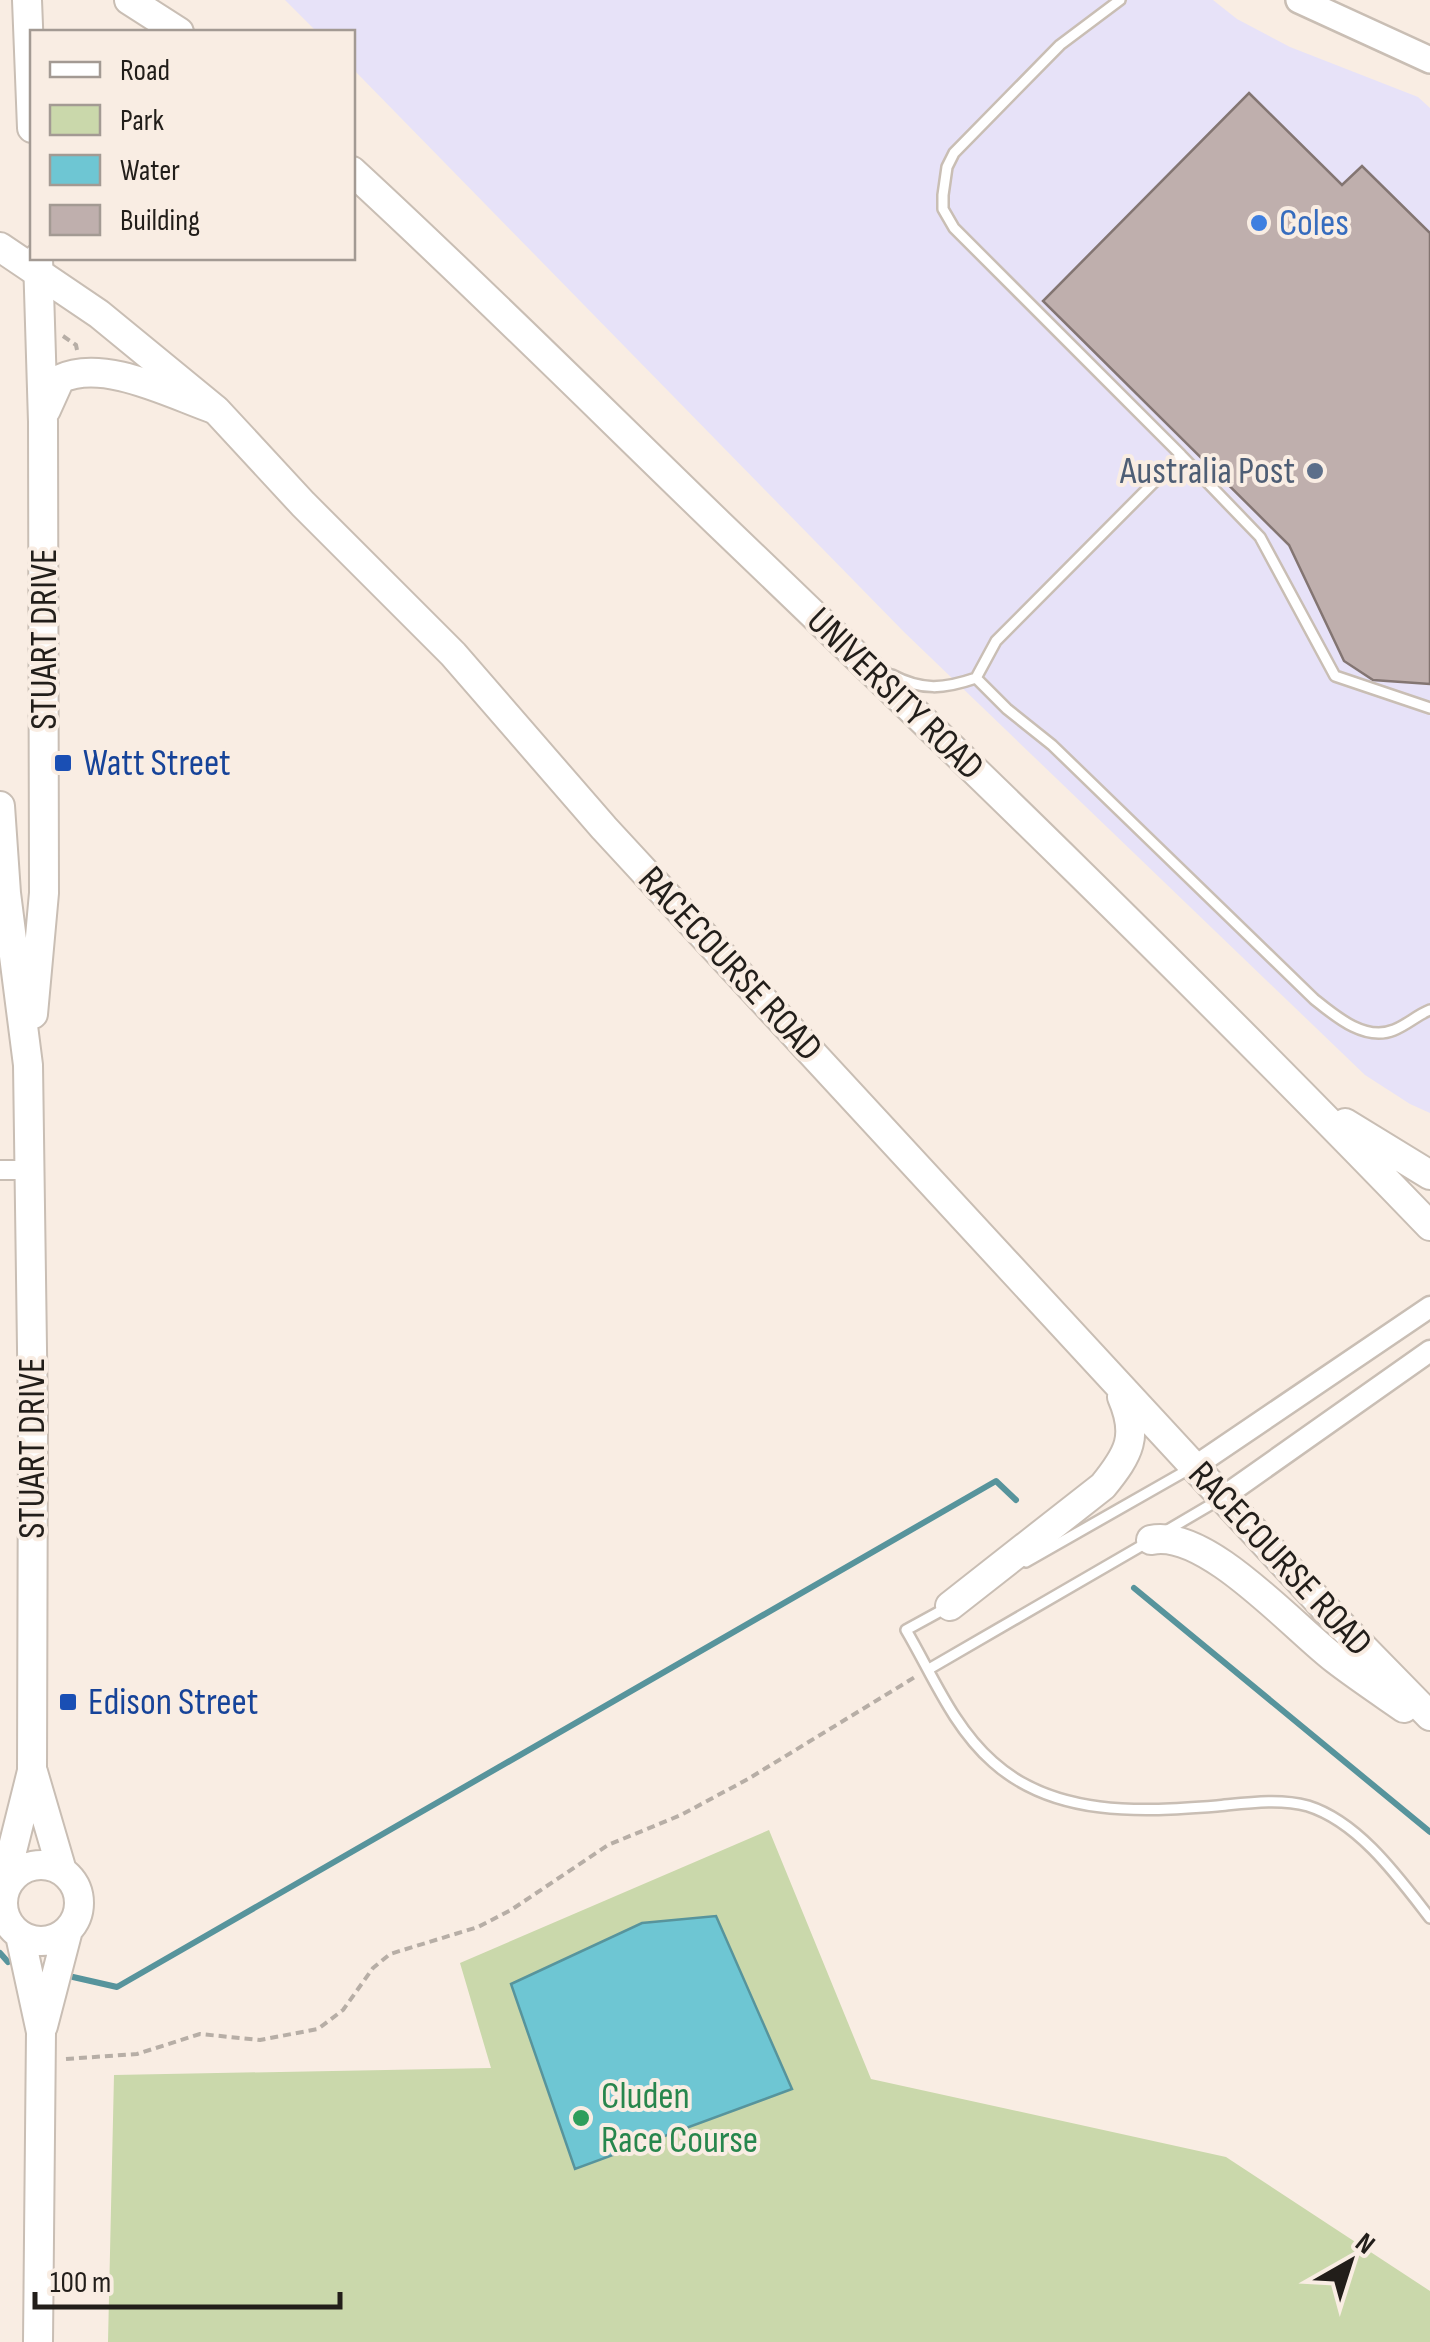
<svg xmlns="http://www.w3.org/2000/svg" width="1430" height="2342" font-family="'Sofia Sans Condensed',sans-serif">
<rect width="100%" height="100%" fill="#f9ede3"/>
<!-- commercial -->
<path fill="#e7e2f8" d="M285,0h928l24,19 53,28 128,50 12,11v1005l-20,-9 -45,-29 -461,-443 -551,-563 -1,-37h-35z"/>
<!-- green -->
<path fill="#cad8ab" d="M769,1830l102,249 355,78 204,134v51h-1322l6,-267 377,-7 -31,-105z"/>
<!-- water -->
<path fill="#6ec6d3" stroke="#57949c" stroke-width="2.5" d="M716,1916l76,173 -217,80 -64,-185 131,-61z"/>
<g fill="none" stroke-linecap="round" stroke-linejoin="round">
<!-- stream -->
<path stroke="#57949c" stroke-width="6" d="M1134,1588l296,244
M0,1953l8,9
M73,1977l44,10 879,-506 20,19"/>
</g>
<!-- building -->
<path fill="#bfafad" stroke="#837572" stroke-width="2.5" d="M1249,93l93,92 20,-19 68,67v451l-57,-4 -29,-19 -55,-116 -246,-244z"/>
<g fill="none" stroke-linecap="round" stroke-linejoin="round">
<defs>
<path id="service" d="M1120,0l-60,45 -106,108 -7,14 -4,28v14l11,19 227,227
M892,675c30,16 52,14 84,3
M1430,708l-95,-32 -75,-139 -79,-82 -185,186 -20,37 31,31 45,36 262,254c21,17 51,43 80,31 13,-5 23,-15 36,-20
M1166,1531l51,-30
M1026,1562l165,-94
M948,1607l-42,23c26,44 47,97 87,132 61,55 148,50 224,44 30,-3 62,-8 91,0 51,16 91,72 122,112
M929,1669l219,-127"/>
<path id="minor" d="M0,1170h31
M0,1924l11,3"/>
<path id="tertiary" d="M1194,1467l236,-160
M1223,1497l207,-146"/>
<path id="secondary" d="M1299,0l131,60"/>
<path id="primary" d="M27,0l5,128
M46,410l14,-31c43,-21 111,15 154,30
M0,806l6,87 22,172 5,354 -1,352 -20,80 -2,28
M33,1014l11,-121 -1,-471 -5,-164
M33,1772l29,99
M3 1903a38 38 0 1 1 76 0a38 38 0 1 1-76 0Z
M20,1935l21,97 -3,310
M43,2026l25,-96"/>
<path id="trunk" d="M129,0l50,32
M352,171c125,115 244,234 366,352 241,231 481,463 712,703
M0,247l99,67 117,96 87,94 150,150 151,174 730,790 96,98
M1345,1123l85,52
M1151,1540c55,-12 141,86 184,119 22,17 46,33 69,49
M950,1606l153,-120c26,-32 36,-50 19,-89"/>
</defs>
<!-- service casing -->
<use href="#service" stroke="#c9beb4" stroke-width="14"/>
<!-- minor casing -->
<use href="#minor" stroke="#c9beb4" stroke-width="22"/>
<!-- tertiary casing -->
<use href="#tertiary" stroke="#c9beb4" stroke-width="25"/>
<!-- secondary casing -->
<use href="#secondary" stroke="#c9beb4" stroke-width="30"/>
<!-- primary casing -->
<use href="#primary" stroke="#c9beb4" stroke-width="32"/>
<!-- trunk casing -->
<use href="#trunk" stroke="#c9beb4" stroke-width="32"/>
<!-- path -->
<path stroke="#b7aea6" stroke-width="4" stroke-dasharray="8 5" stroke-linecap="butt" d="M63,336l13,9 1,5
M66,2059l71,-5 63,-20 60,6 58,-11 25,-19 30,-42 17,-14 88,-27 33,-17 97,-65 73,-30 67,-36 167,-102"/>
<!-- service -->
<use href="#service" stroke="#fff" stroke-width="9"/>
<!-- minor -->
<use href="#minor" stroke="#fff" stroke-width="18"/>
<!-- tertiary -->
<use href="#tertiary" stroke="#fff" stroke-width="20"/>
<!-- secondary -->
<use href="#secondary" stroke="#fff" stroke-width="25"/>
<!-- primary -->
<use href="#primary" stroke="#fff" stroke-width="28"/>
<!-- trunk -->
<use href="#trunk" stroke="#fff" stroke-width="28"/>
</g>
<!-- markers -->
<circle fill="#3f7fe0" stroke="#f9ede3" stroke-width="4" cx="1259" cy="223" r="10"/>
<circle fill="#5c6f8a" stroke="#f9ede3" stroke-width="4" cx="1315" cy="471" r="10"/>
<g fill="#1a4fb4" stroke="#f9ede3" stroke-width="4">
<rect x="53" y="753" width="20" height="20" rx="5"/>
<rect x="58" y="1692" width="20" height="20" rx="5"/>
</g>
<circle fill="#2e9e5b" stroke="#f9ede3" stroke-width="4" cx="581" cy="2118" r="10"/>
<g text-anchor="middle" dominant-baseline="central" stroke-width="8" stroke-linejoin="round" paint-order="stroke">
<!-- shop labels -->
<g font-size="38" fill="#366cbe" stroke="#f9ede3" text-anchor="start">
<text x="1279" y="223">Coles</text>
</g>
<!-- service labels -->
<g font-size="38" fill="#4e5e75" stroke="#f9ede3" text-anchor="end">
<text x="1295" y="471">Australia Post</text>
</g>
<!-- street labels -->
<g font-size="38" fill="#221e1a" stroke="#f9ede3">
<text transform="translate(44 639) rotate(-90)">STUART DRIVE</text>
<text transform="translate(895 694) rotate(44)">UNIVERSITY ROAD</text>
<text transform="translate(730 964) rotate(47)">RACECOURSE ROAD</text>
<text transform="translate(32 1448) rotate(-90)">STUART DRIVE</text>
<text transform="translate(1280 1559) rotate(47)">RACECOURSE ROAD</text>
</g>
<!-- transit labels -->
<g font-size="38" fill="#164399" stroke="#f9ede3" text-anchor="start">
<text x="83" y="763">Watt Street</text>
<text x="88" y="1702">Edison Street</text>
</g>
<!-- leisure labels -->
<g font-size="38" fill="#27864d" stroke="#f9ede3" text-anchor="start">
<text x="601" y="2096">Cluden<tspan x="601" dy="44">Race Course</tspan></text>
</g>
</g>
<!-- legend -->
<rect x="30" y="30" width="325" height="230" fill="#f9ede3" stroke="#a39a93" stroke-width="2.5"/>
<rect x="50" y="62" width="50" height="15" fill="#ffffff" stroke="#a39a93" stroke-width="2.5"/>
<text x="120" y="80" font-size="30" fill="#221e1a">Road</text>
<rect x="50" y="105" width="50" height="30" fill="#cad8ab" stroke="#a39a93" stroke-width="2.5"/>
<text x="120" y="130" font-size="30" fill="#221e1a">Park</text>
<rect x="50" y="155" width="50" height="30" fill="#6ec6d3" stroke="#a39a93" stroke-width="2.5"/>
<text x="120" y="180" font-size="30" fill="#221e1a">Water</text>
<rect x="50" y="205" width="50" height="30" fill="#bfafad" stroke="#a39a93" stroke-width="2.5"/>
<text x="120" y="230" font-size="30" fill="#221e1a">Building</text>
<!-- north arrow -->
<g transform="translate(1350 2262) rotate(39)" stroke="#f9ede3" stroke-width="8" paint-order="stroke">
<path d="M0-8L18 38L0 25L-18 38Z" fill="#221e1a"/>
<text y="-15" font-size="28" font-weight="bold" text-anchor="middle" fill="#221e1a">N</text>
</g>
<!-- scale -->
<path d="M35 2292v15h305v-15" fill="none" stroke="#221e1a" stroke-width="5"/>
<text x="50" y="2292" font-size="30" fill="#221e1a" stroke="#f9ede3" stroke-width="8" paint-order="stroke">100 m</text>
</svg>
